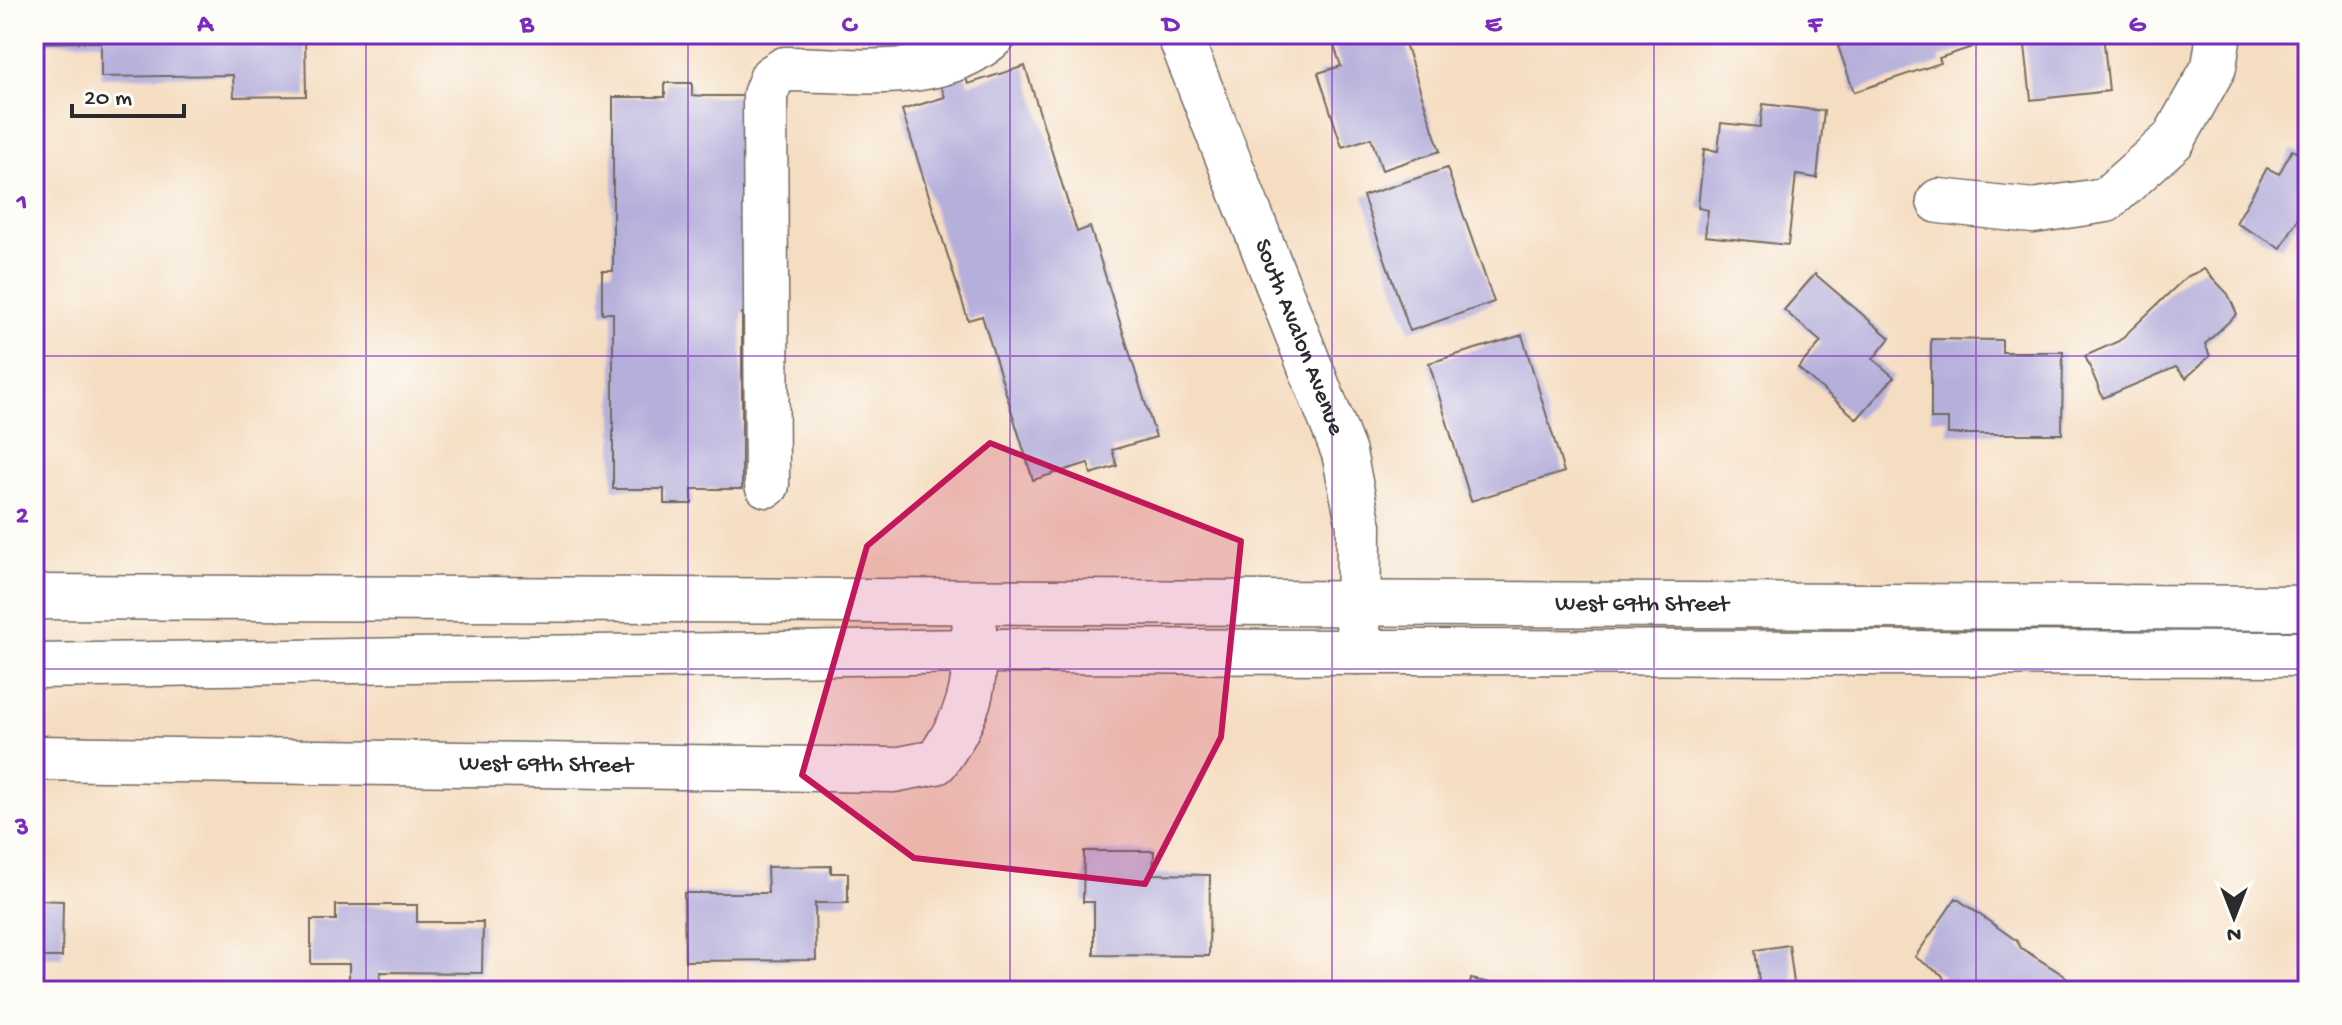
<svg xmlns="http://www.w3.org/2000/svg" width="2342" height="1025" font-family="'Gochi Hand',sans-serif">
<rect width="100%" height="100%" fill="#fdfcf7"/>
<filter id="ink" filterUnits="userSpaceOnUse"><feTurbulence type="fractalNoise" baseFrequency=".0125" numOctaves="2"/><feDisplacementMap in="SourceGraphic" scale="16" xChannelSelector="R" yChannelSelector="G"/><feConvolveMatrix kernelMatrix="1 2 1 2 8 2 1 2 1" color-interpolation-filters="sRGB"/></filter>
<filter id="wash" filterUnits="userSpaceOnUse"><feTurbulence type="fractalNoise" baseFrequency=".006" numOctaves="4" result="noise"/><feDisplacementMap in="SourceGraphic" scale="32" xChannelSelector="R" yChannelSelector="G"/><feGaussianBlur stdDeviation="1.8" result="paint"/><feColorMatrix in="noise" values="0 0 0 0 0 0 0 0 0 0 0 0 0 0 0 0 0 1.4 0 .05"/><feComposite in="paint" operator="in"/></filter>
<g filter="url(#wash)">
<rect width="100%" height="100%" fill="#f5ddc1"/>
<g id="blocks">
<!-- building -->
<path fill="#b5afdb" d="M34,34h271l1,62 -72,1 -1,-22 -132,2v-35l-67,1z
M1330,34h72l38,117 -58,19 -11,-32 -29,9 -24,-74 23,-7z
M1843,34h125l4,13 -33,11 2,5 -87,29 -16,-46 8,-3z
M2049,34h54l6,57 -78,9 -7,-63z
M1025,66l52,166 13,-5 66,210 -44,13 5,16 -26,8 -3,-11 -55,17 -51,-164 -14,4 -66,-210 43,-13 -5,-14 25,-8 3,9z
M665,83h27v13h51l1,176h9v41h-11v176h-50v15h-28v-15h-51v-176h-11v-42h11v-174h52z
M1763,104l61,7 -7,67 -21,-3 -8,70 -83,-9 3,-26 -10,-2 6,-59 14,2 3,-28 39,4z
M2292,150l14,7 2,-4v59l-5,-2 -22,38 -45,-25 31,-55 12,6z
M1447,168l47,134 -84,29 -47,-135z
M2204,269l24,25 9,20 -32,30 5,12 -24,22 -10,-11 -73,31 -18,-42 34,-15 67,-64z
M1815,274l75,64 -17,21 21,18 -37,42 -59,-51 23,-26 -37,-32z
M1522,335l42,137 -93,29 -42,-138z
M1931,339l71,1v12h61l-1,82h-114v-15h-17z
M1084,851h70l-1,23 57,1 -1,81 -115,-1v-53h-11z
M831,866v7h17v30h-33l1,57 -131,1 -1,-68h84l-1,-26z
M1956,898l61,43 4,7 44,28 7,15h-123l-7,-16 -27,-18z
M34,900l29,1 -1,56h-28z
M336,905h81v17h66l-1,51 -102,-1v19h-31v-27h-38v-44h25z
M1789,945l6,46h-98l62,-10 -4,-31z
M1471,979l54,11v1h-56z"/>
</g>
</g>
<g filter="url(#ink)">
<use href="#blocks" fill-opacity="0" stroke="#726960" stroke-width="2"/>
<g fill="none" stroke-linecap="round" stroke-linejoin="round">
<defs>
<g id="minor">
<path id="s1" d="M1179,34l165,419 15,73 -1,126"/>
<path d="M1939,201l94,10 73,-11 67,-60 41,-73 5,-33"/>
<path d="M767,485l-2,-390 7,-18 13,-8c68,0 157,16 210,-35"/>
<path id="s2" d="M34,758l860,12 42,-8c44,-60 39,-88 38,-160"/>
</g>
<g id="major">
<path id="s3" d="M34,597l2274,11"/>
<path d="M34,666l941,-15 1333,3"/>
</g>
</defs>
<!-- minor casing -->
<use href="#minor" stroke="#726960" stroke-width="47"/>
<!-- major casing -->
<use href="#major" stroke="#726960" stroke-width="47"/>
<!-- minor -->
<use href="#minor" stroke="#fff" stroke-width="44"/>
<!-- major -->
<use href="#major" stroke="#fff" stroke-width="44"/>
</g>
</g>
<!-- marked area -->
<path fill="#c2185b" fill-opacity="0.2" stroke="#c2185b" stroke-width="6" stroke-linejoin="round" d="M990,443l251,98 -20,196 -76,147 -231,-26 -112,-83 65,-229z"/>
<!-- grid -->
<path fill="none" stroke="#7b2cbf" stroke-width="2" stroke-opacity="0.55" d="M366,34v957M688,34v957M1010,34v957M1332,34v957M1654,34v957M1976,34v957M34,356h2274M34,669h2274"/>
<g text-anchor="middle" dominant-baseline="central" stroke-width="6" stroke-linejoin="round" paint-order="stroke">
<!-- street labels -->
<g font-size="24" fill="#2b2b2b" stroke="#fdfcf7">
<text stroke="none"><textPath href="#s1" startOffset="326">South Avalon Avenue</textPath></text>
<text stroke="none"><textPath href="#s3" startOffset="1608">West 69th Street</textPath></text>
<text stroke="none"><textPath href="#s2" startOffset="512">West 69th Street</textPath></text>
</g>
</g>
<!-- margin -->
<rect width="2342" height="1025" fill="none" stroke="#fdfcf7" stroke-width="88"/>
<!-- north arrow -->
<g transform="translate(2234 917) rotate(180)" stroke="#fdfcf7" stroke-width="6" paint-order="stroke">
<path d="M0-6L14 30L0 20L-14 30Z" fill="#2b2b2b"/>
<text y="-12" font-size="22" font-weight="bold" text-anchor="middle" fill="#2b2b2b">N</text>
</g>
<!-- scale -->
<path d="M72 104v12h112v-12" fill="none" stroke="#2b2b2b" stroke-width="4"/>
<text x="84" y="104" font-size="24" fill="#2b2b2b" stroke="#fdfcf7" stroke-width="6" paint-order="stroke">20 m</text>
<rect x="44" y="44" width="2254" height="937" fill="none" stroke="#7b2cbf" stroke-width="3"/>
<g font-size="26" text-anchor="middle" font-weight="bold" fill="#7b2cbf">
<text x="205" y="31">A</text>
<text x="527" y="31">B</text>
<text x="849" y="31">C</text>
<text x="1171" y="31">D</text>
<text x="1493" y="31">E</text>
<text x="1815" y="31">F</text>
<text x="2137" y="31">G</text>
<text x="22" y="209">1</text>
<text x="22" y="522">2</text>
<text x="22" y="834">3</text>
</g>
</svg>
